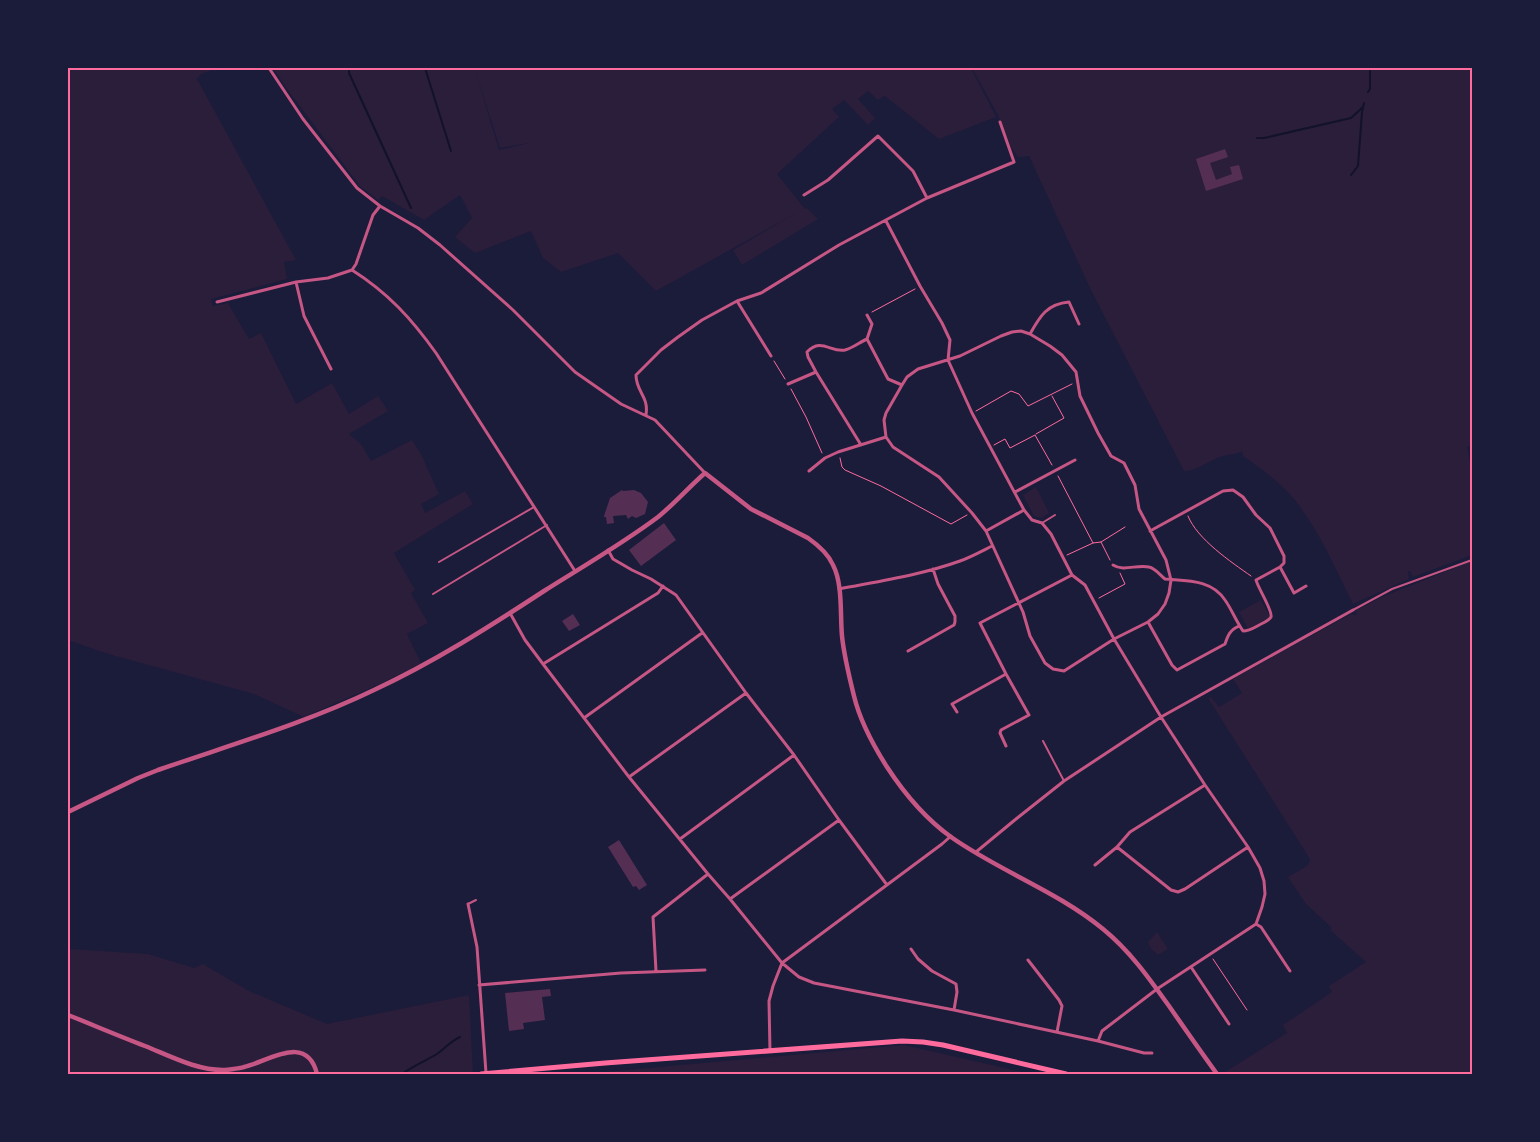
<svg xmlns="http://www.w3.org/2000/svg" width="1540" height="1142" font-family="'Alegreya Sans',sans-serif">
<rect width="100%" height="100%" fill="#1b1b3a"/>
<!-- green -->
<path fill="#2a1e3b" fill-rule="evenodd" d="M68,68h150l-17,6 -4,5 99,181 -12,2 3,17 -76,20 2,7 15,-3 21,36 12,-6 35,71 36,-21 17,31 29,-18 10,15 -39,23 12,10 10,17 41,-21 9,14 18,40 -18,10 4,9 40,-22 8,13 -79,49 21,37 -4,3 17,30 -21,11 13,27v3l-38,19 -78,34 -50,-23 -149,-41 -37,-13z
M273,68h698l25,49 -57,22 -54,-43 -7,4 -10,-9 -10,8 17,19 -7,7 -24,-25 -12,9 7,8 -62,57 28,35 2,-1 11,11 -76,46 -9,-15 65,-38 -142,79 -38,-38 -57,19 -18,-14 -12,-27 -56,22 -20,-16 17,-19 -12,-23 -36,25 -42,-24 -4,4 -18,-14 -73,-97zM475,70l25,78 29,-5 -30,7z
M972,68h500v377l-5,2 5,26v82l-59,22 -3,-6h-2l1,8 -56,25c-18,-36 -34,-74 -59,-105 -13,-16 -35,-32 -51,-43l-1,-5c-7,4 -12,3 -19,5 -14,4 -25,15 -39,15l-93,-181 -62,-134 -11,1 -7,-10 -12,-30z
M1036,487l13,26 -8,5 -7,-2 -11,-21z
M1472,561v513h-250l65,-41 -4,-8 49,-33 -3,-6 37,-24 -36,-32 2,-2 -26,-24 -18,-27 19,-11 3,-5 -2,-5 -100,-158 3,-1 8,10 23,-14 -9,-14 118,-65 3,1 3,-1 -2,-3 27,-14z
M1261,600l9,17 -22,12 -9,-17z
M1157,932l11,17 -10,6 -7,-6 -3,-7z
M68,949l80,5 46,14 9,-4 46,27 78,33 142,-29 4,79h-405z
M904,1045l127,29h-449z"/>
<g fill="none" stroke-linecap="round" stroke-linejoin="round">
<!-- stream -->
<path stroke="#12122b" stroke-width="2" d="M349,68v5l62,135
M425,68l26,83
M1368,92l2,-3v-21
M1257,138h7l87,-20 12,-11
M1351,175l7,-9 4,-54 2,-9
M402,1074c11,-8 23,-13 35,-20 8,-6 14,-13 23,-17"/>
</g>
<!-- building -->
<path fill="#542f53" d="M1225,149l3,8 -18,6 6,17 16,-6 -2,-7 9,-2 4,14 -37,12 -10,-32z
M622,490l1,1 11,-1 7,3 7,9 -3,12 -9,4 -4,-2 -4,3 -2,-4 -13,1 1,7 -7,1 -1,-7h-2v-1l6,-18z
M664,523l12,17 -35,26 -12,-16z
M573,614l7,11 -11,6 -7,-10z
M619,840l28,45 -8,5 -3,-4 -3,1 -25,-40z
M550,989l1,7 -9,1 3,23 -22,3 1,6 -15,2 -4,-38z"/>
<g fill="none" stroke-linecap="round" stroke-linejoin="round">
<!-- path -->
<path stroke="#ff6b9d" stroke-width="1" d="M872,312l43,-23
M774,361l11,18
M791,389l15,28 16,36
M976,411l35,-20 8,3 9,12 44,-22
M1036,434l28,-16 -12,-22
M994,445l11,-6 5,9 25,-13 17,30
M840,458l2,9 3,3 36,16 70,38 16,-9
M1058,476l35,67 8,-1 24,-15
M1188,516c9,23 43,46 63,60
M1101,542l9,18
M1067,555l26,-12
M1099,598l26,-14 -5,-11
M1213,959l34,51"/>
<!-- service -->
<path stroke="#c65784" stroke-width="2" d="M1042,523l13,-8
M439,562l95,-55
M433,594l114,-69
M1353,610l39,-21 80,-29
M1043,741l21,40
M468,904l8,-4"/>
<!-- minor -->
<path stroke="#c65784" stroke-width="3" d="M269,68l34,51 54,69 23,18 38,22 22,17 73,65 62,62 46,32 34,16 50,53
M804,195l24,-15 50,-44 35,35 14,27
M352,270c36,23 59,48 84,83l139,218
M352,270l4,-6 17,-49 7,-9
M296,282l8,34 27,53
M737,301l34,55
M217,302l79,-20 32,-4 24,-8
M1021,331l9,3 20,12 12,9 14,17 4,24 18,37 13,23 13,7 11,22 4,24 27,51 5,20 -2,13 -4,11 -7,10 -10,8 -34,17 -50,32 -11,-2 -8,-6 -15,-27 -7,-24 -37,-81 -14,-18 -33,-36 -46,-30 -7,-10 -2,-17 2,-7 16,-28 5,-8 11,-8 42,-13 41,-20 11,-4z
M1030,334c10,-18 17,-30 39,-32l10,22
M867,339l21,40 14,6
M867,339l5,-15 -5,-9
M788,384l28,-12
M646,415c3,-19 -10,-23 -10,-40l25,-25 17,-13 24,-17 35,-19 24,-8 78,-48 88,-47 87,-36 -14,-40
M861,445l-45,-73 -8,-15 -1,-5c14,-15 24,1 38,-2 8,-2 15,-8 22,-11
M809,471l16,-13 13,-6 48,-15
M1015,492l60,-32
M986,531l38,-21
M608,550l5,9 19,11 19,9 25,16 70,98 48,62 45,65 48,65
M1113,565c11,7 24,-1 36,2 6,1 11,8 16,12 21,2 46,0 60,21 7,10 11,21 18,31 7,0 12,-4 18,-7 4,-2 8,-4 10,-7 2,-6 -13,-29 -15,-37l24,-13 4,-4v-7l-14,-28 -14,-13 -13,-18 -10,-7 -10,1 -73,40
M1280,567l14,26 12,-7
M839,589c41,-8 82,-14 121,-28 11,-4 22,-10 32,-15
M510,613l15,27 18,24 86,113 79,97 22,25 52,64 17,14 15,6 140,27 144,31 4,-10 55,-42 99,-65 6,-17 3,-13 -1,-13 -4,-13 -12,-21 -43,-62 -44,-68 -47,-78 -29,-54 -13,-10 -21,-41 -9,-11 -10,-3 -8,-10 -52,-97 -24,-53 2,-20 -8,-17 -22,-37 -34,-65
M1148,622l24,43 5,5 48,-26c3,-9 5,-14 14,-18
M908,651l46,-26 1,-3v-6l-17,-32 -5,-15
M543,664l115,-71 5,-7
M957,712l-5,-8 54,-30
M584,718l118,-85
M1006,746l-6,-13 1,-3 28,-15 -23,-41 -26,-51 92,-48
M629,777l117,-84
M680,839l114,-84
M1117,847l54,43 7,2 7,-3 63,-42
M976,852l40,-33 48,-38 97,-64 192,-107
M1095,865l22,-18 13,-15 75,-47
M730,899l109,-79
M468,904l9,43 9,126
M1256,924l5,3 29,44
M911,949l7,10 14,12 24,13 1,8 -3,18
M1028,960l31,40 3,6 -5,26
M1191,967l38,57
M656,971l-3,-54 55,-43
M479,985l142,-12 84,-3
M1098,1041l46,12h8
M770,1051l-1,-50 4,-15 9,-23 160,-119 9,-8"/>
<!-- tertiary -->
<path stroke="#c65784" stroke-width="4.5" d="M68,812l70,-34 20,-8c72,-25 148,-47 216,-80 60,-28 115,-63 170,-99 38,-24 78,-47 114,-74 16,-13 31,-30 47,-44l46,36 57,29c10,7 20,15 25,27 10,19 7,50 9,71 2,20 7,40 12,60 6,25 19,49 33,71 17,26 39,52 64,70 48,34 106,54 152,92 27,22 46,49 66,77 16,23 32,46 48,68
M68,1015c25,10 51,21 77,31 25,10 53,25 80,24 6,-1 14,-1 19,-3 25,-6 63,-34 73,7"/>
<!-- secondary -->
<path stroke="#ff6b9d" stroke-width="5" d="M481,1074l124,-11 297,-22 21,1 20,3 123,29"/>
</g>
<!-- border -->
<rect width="1540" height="1142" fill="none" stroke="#1b1b3a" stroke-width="138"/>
<rect x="69" y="69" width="1402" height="1004" fill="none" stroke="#ff6b9d" stroke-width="2"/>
</svg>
